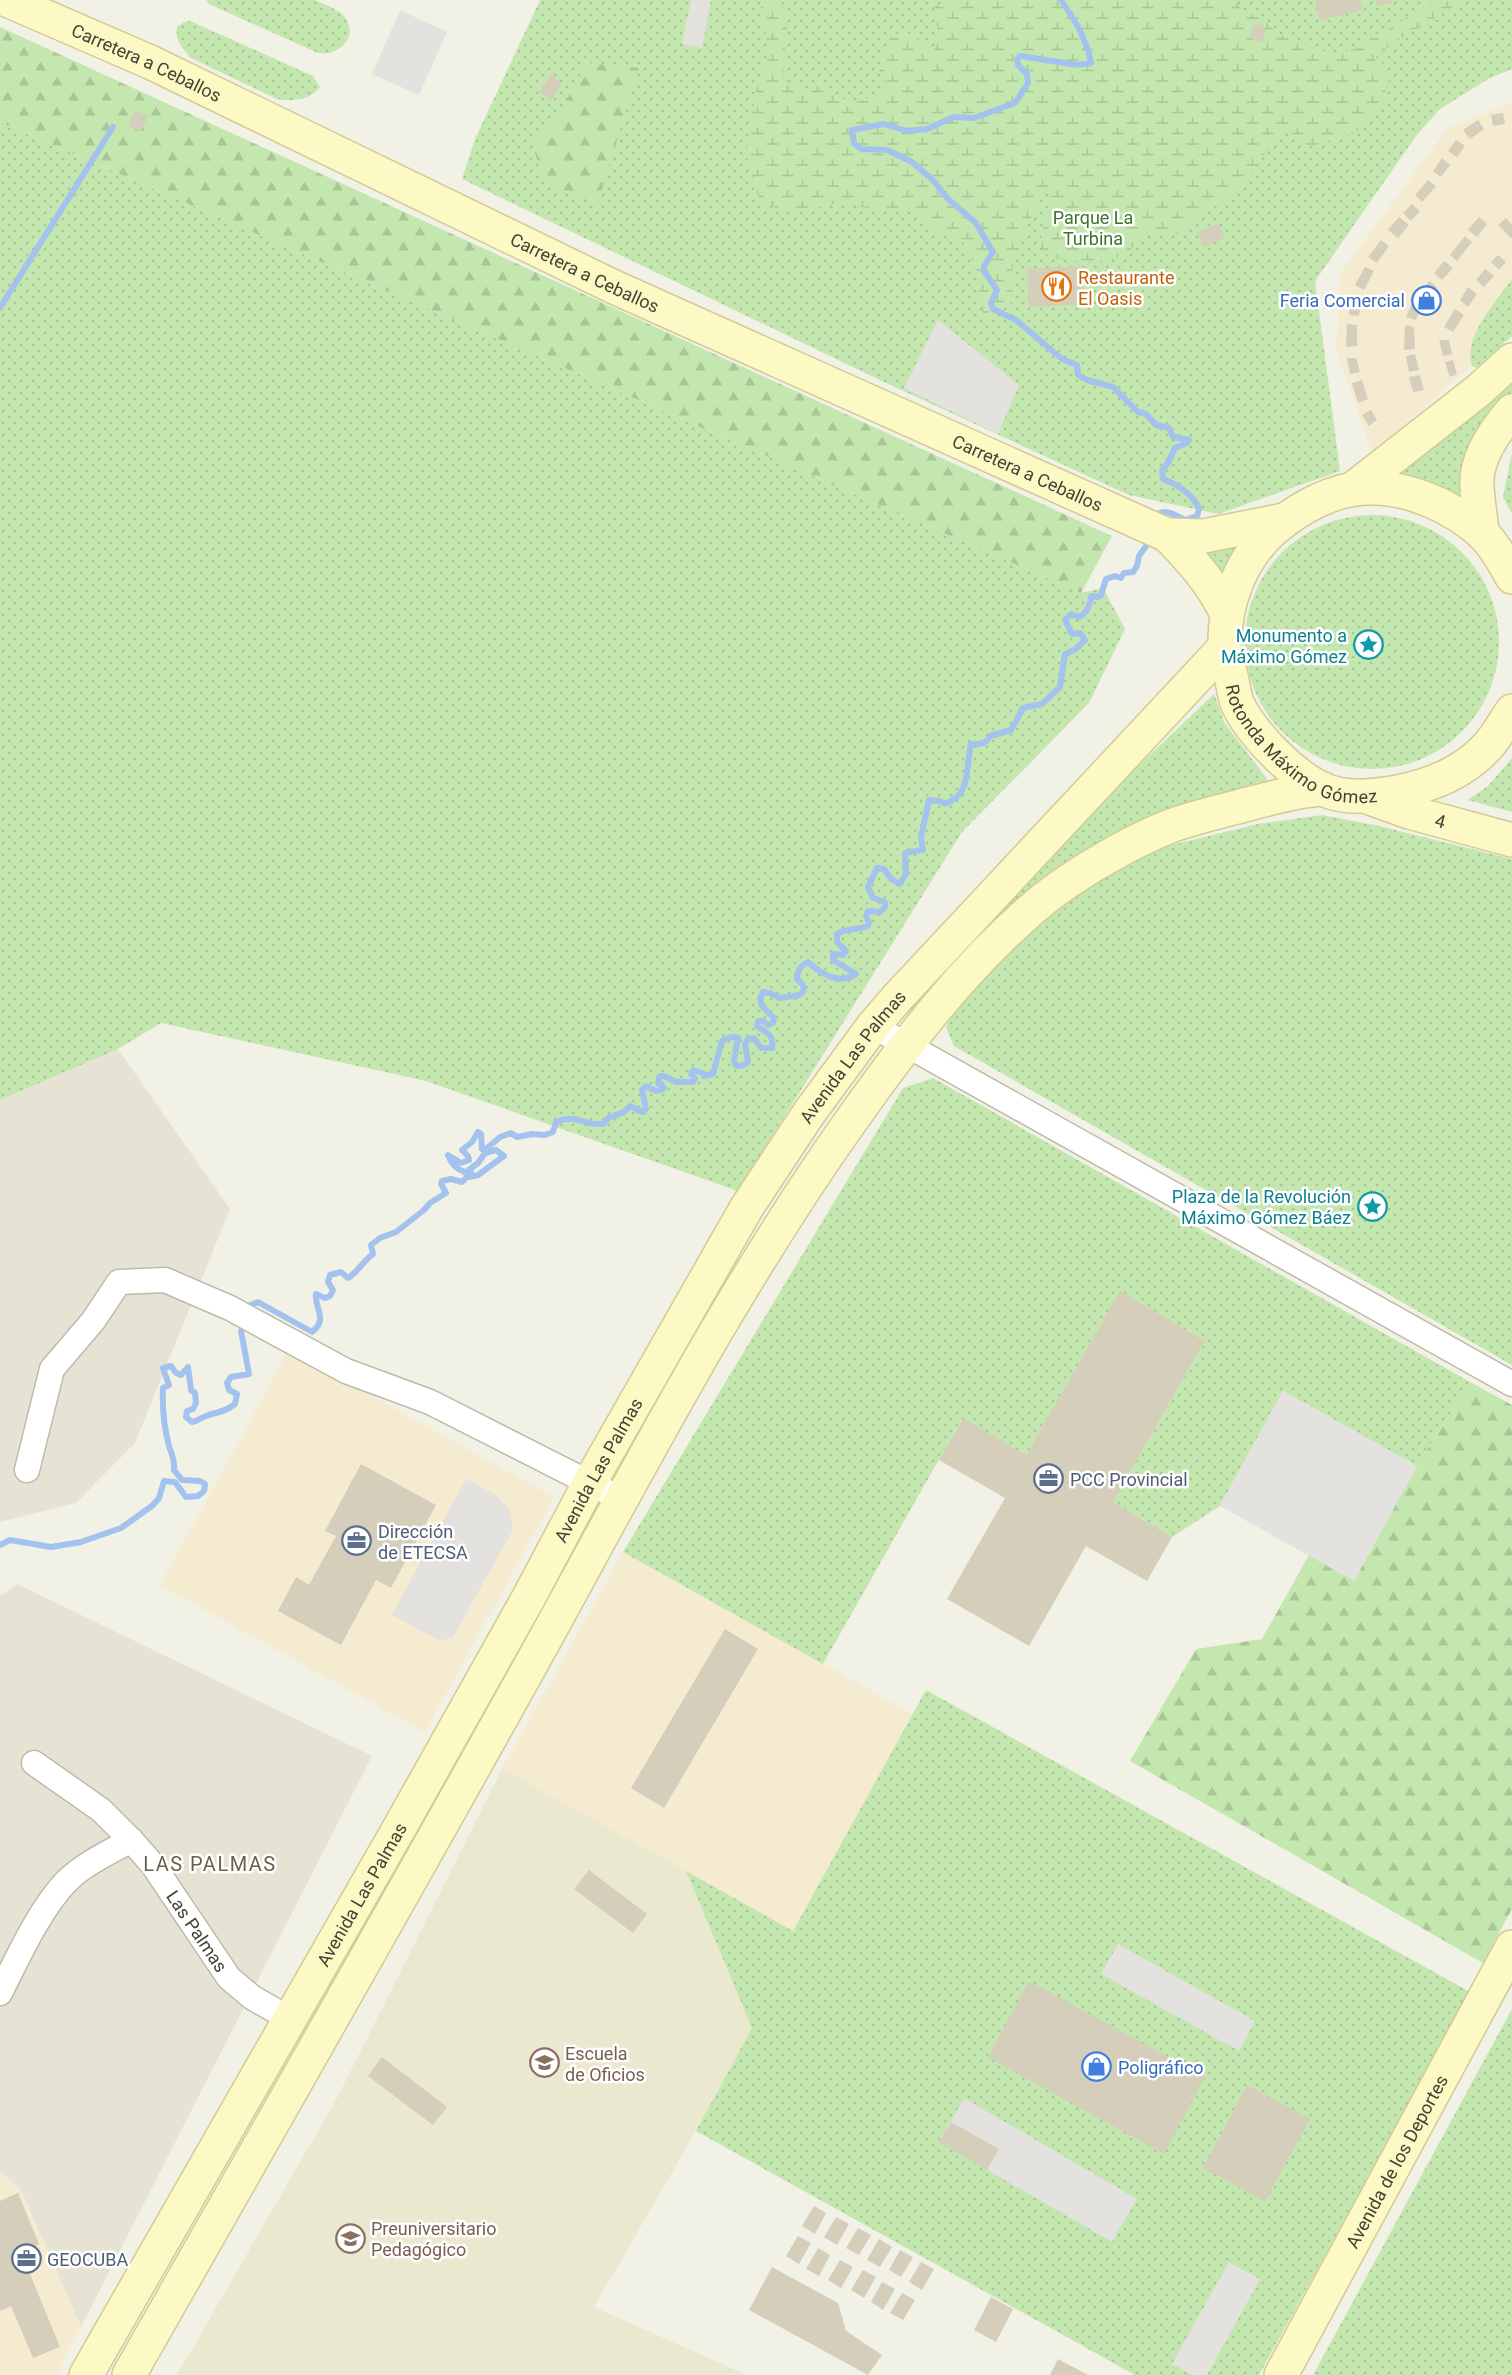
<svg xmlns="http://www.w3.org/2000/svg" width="1512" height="2375" font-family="Roboto,sans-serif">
<defs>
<pattern id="green-dots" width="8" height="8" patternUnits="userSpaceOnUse" patternTransform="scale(1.5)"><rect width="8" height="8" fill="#c4e6af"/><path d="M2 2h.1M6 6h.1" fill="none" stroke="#aac697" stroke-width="1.8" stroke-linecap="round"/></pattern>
<pattern id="forest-firs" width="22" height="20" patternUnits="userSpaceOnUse" patternTransform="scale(1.5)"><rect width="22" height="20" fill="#c4e6af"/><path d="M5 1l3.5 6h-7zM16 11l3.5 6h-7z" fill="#aac697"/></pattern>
<pattern id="wetland-marsh" width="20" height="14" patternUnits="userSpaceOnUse" patternTransform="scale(1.5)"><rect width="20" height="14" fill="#c4e6af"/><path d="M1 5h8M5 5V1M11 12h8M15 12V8" fill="none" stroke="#aac697"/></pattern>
</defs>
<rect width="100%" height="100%" fill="#f2f1e6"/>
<!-- residential -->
<path fill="#e6e3d4" d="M118,1049l112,160 -95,234 -59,60 -76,19v-422z
M17,1584l355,172 -291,571 -60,-137 -21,-19v-575z"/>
<!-- commercial -->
<path fill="#f4ebd1" d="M1512,102v226l-139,126 -37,-103 5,-79 106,-143z
M289,1350l265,147 -129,235 -265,-147z
M623,1552l290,162 -120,217 -291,-162z
M0,2171l21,19 60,137 -24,48h-57z"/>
<!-- education -->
<path fill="#ebe8d0" d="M502,1769l184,102 66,157 -56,103 -102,176 153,68h-570l160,-277z"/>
<!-- green -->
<path fill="url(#green-dots)" d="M206,0c25,0 50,0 75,0 10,0 23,0 33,0 9,3 23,9 29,15 18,20 -3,41 -25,38l-109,-49z
M540,0h972v69l-24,10 -48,30 -24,27 -101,145 25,190 -122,43 -89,-19 -245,-113 -422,-203 13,-40z
M190,21l123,55 7,11c-10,14 -27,14 -43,12l-86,-41c-9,-10 -16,-17 -14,-31l7,-5z
M0,122l1081,471 22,-5 22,41 -36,74 -127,129 -224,359 -312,-110 -265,-58 -43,26 -118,51z
M1512,279v57l-36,32 -4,-2c-9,-30 24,-64 40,-87z
M1512,379v14l-26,33 -22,60 -6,9 -24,-11 -39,-6 73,-57z
M1512,453v61l-9,-17z
M1245 642a127 127 0 1 1 254 0a127 127 0 1 1-254 0Z
M1241,543l-18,39 -35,-38z
M1214,694l10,28 43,57 -2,8 -97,28 -254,200 -7,-5 107,-126z
M1512,758v54l-44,-12 20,-14z
M1322,815l57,11 133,33v506l-558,-319 -8,-19 14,-27 33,-40 101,-82 73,-32 91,-22z
M933,1078l537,304 -53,84 -134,-75 -63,115 -48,31 -59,-35 92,-161 -85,-49 -94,163 -64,-36 -139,245 -200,-112 280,-464z
M926,1690l544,302 -211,383h-124l-439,-244 56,-103 -66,-157 107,60z
M1512,2009v366h-199z"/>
<!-- forest -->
<path fill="url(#forest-firs)" d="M0,27l1112,509 -31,57 -1081,-471z
M586,63l53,5 -41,134 -52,-16 -16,-48 31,-27z
M1470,1382l42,23v504l-29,54 -353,-202 66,-112 66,-10 47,-84 45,25 63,-114z"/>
<!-- wetland -->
<path fill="url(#wetland-marsh)" d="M760,0h21l6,27 -4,53 19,9 18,-4c32,23 35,19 70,4l-11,-16 8,-28 8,-10 17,-2 21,19 5,-20 -4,-25 13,-7h289l3,7 24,12 15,15 55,21 24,-7 78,-48h30l-68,40 -23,19 15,21 -6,22 -28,31 -50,15 -20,-22 -50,68 -31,19 -25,21 -17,2 -14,-4c-8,6 -16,18 -24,23 -16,9 -58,8 -75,1 -5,-3 -7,-7 -9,-11l9,-54 -6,2 -30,63 -2,47 -27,18 -9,-53 -10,-24 -11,-8 -21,-4 -18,-20h-22l-55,-9 -51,11 -28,-15 -13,-45 10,-64 13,-37z"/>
<!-- parking -->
<path fill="#e3e2de" d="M691,0h20l-9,48 -20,-4z
M400,10l47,22 -28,63 -47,-21z
M938,320l81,65 -21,49 -94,-46z
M1283,1391l134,75 -63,115 -134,-75z
M466,1479l30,16 13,14 4,21 -60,107 -13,4 -48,-26z
M1118,1944l137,77 -16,30 -138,-77z
M964,2098l173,101 -25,43 -173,-100z
M1229,2262l31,17 -53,96h-15l-20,-11z"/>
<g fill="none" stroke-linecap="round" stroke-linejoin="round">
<!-- stream -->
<path stroke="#a3c3ee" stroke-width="6" d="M1061,0l18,28 9,22 3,13 -13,2 -58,-9 -3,3 1,6 9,9 1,9 -13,20 -41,15 -20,-1 -27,12 -20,2 -23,-7 -32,6 2,13 7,6 26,1 25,12 22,19 14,18 28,24 17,29 -9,14v5l13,19 -6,13 2,6 23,11 46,39 15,6 1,10 9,5 26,7 25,25 8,2 10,11 13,3 4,9 16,3 -2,3 -12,5 -7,15 -6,7 1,9c14,5 31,16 36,30l-2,7 -12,4c-10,-5 -22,-14 -31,-2
M0,308l113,-181
M465,1173l13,-10 7,-10 11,-3 8,6 -26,19 -9,2
M247,1310l1,-4 10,-4 54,30c17,-14 2,-23 4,-38l9,4 5,-2 3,-6 -5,-8 2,-7 11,-3 7,6c10,-6 15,-17 25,-24l-2,-9 9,-7 16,-6 28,-22 6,-7 16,-10 -5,-9 1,-3 9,-2 11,3 9,-9c-11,-1 -19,-7 -23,-18l13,8 8,-3 -1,-4 -6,-6 10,-8 6,-10 3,2 1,15h4l14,-12 11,-4 6,4 15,-3 13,1 8,-3 3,-10c20,-10 30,6 49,1l3,-5 16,-6 6,-6 12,6 4,-3 -4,-19 4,-4 10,5 7,-2 1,-1 -6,-5 2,-7h4l12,6h17l2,-3 -4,-5 2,-4 10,3 1,3 9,-2 9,-33 9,-4 7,1 -4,22 2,6 8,-1 4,-3 -3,-18 3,-5 6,-1 7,10h11c2,-15 -5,-14 -15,-22l1,-5h5l5,4 5,-2 1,-5 -12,-12 -2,-7 3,-7 7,1 9,5 21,-3 4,-5 -1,-5 -6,-6c1,-9 2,-12 11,-17 13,12 31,23 48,12l-23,-14v-6l10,1 3,-4 -9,-9v-8c8,-6 21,-4 31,-8l1,-4 -3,-6 2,-5 12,1 5,-5v-5l-12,-4 -5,-11 9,-19 7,1 7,10 9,5 6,-10 -1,-21 18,-3 -2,-13 8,-37 10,1 7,3c3,-2 9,-5 12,-8 11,-10 9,-37 13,-52 9,1 15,0 19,-8l21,-6 12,-22 19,-4 18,-17 5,-33 11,-5 9,-9 -5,-7 -8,1 -7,-14 6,-6 8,3c10,-5 9,-11 13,-21l6,1 3,-2 5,-16 9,-3 6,2 3,-5 9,-1 4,-6 2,-10 12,-17
M0,1545l10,-5 41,7 30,-5 40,-14 31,-22 7,-8 5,-17 11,1 11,15 12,-1 6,-5 1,-7 -5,-3 -18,-1 -8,-10c1,-11 -2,-14 -5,-24 -5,-19 -7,-38 -6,-58l6,-3 -6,-17 8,-2 5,7 5,2 7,-8 3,23 4,3 1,10 -3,6 -6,2 -1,6 6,5c7,-1 8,-4 14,-6 12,-5 16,-2 29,-12l2,-10 -8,-4 -2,-7 4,-6 18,-3 -8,-43 3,-8"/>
</g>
<!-- building -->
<path fill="#d4cebb" d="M1315,0h45l3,10 -43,10z
M1376,0h15l1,3 -15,3z
M1261,24l5,6 -3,11 -8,1 -5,-7 3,-10z
M551,75l11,8 -11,17 -12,-8z
M135,111l13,5 -7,15 -13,-5z
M1503,113l2,11 -12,2 -2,-11z
M1478,120l6,9 -14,10 -7,-9z
M1456,140l9,6 -8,11 -9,-6z
M1442,158l8,7 -9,12 -8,-6z
M1428,180l8,6 -14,16 -7,-7z
M1412,204l8,7 -9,10 -8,-8z
M1399,217l10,8 -11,13 -10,-8z
M1479,217l8,7 -10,13 -9,-7z
M1506,218l6,7v14l-14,-14z
M1218,223l7,15 -21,9 -7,-14z
M1465,236l7,6 -15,19 -7,-6z
M1381,240l8,6 -12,17 -9,-6z
M1498,255l8,7 -7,8 -8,-8z
M1444,261l9,7 -11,12 -8,-7z
M1083,266l2,38 -56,3 -2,-38z
M1365,267l9,4 -10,19 -9,-5z
M1485,269l9,7 -10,11 -8,-7z
M1429,281l8,6 -14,18 -7,-7z
M1468,287l9,7 -9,13 -8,-7z
M1351,297l10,1 -2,18 -10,-1z
M1411,305l9,5 -4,10 -10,-3z
M1455,309l9,6 -11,17 -9,-5z
M1347,324l10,1v21l-11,1z
M1405,325l9,2 1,22 -11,1z
M1439,340h10l3,14 -9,2z
M1415,354l4,16 -10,2 -3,-16z
M1347,358h9l4,14 -10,2z
M1453,360l4,14 -7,3 -5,-15z
M1420,375l4,15 -11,2 -4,-15z
M1362,380l6,19 -10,4 -6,-20z
M1371,410l6,10 -8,6 -7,-11z
M1120,1291l85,50 -92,161 59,35 -25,44 -61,-35 -57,100 -82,-47 58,-101 -66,-38 24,-42 63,37z
M361,1464l75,41 -45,83 -15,-8 -35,65 -63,-34 18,-34 13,8 27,-49 -11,-5z
M725,1629l33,20 -94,159 -33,-20z
M589,1870l58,44 -14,19 -59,-44z
M1029,1981l176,96 -41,77 -176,-97z
M382,2057l65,50 -14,18 -65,-49z
M1247,2085l63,34 -45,82 -62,-33z
M951,2122l48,27 -12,21 -48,-28z
M18,2193l21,51 -18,8 39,95 -27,11 -22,-52 -11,5v-110z
M814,2206l12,7 -11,21 -13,-8z
M836,2217l13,7 -12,21 -13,-8z
M858,2228l13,7 -12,20 -13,-7z
M798,2236l13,7 -12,21 -13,-8z
M879,2239l13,8 -12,20 -13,-7z
M818,2248l12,7 -11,21 -13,-7z
M900,2250l13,7 -12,20 -12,-7z
M840,2260l13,7 -12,21 -13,-8z
M921,2262l13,7 -12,21 -13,-8z
M772,2267l66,36 8,28 36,24 -14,20 -119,-65z
M863,2270l13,7 -12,21 -13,-8z
M882,2282l13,7 -12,21 -12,-8z
M902,2293l13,7 -12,20 -13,-7z
M991,2297l22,12 -17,33 -22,-12z
M1058,2359l30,16h-38z"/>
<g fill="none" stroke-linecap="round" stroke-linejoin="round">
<defs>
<g id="street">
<path d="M873,1026l639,358"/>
<path d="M27,1470l25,-101 41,-48 26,-39 46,-2 65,28 116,63 84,31 191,97"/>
<path id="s1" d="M34,1763l67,47 30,30 22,25 76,113 24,20 37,21"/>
<path d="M0,1993c17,-34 41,-87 69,-114 17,-16 41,-27 62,-39"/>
</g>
<g id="secondary">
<path id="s2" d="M7,0l143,62 464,225 553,248c24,24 45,48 60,79"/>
<path d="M1354,488l125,-98 33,-30"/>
<path d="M1482,533c-1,-17 -6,-38 -5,-56 3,-25 19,-47 35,-66"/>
<path d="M1167,535l37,1 80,-16"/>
<path id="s3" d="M1512,577c-8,-15 -19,-34 -31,-45 -30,-26 -72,-45 -112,-44 -35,0 -71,20 -97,43 -31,28 -48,72 -47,114 0,10 4,21 6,31 2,8 3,19 6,27 14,30 55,72 85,86 24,11 51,7 76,3 35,-7 71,-22 94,-51 7,-9 13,-20 20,-30"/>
<path id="s4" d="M1370,798l39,14 103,28"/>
<path id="s5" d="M86,2375l315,-550 128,-228 61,-115 157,-275 62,-94 64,-87 25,-29 327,-350"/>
<path d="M129,2375c139,-244 279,-488 415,-734 99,-180 194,-363 314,-530 52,-73 106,-143 174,-202 35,-31 97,-67 141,-84 26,-9 53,-15 79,-22 24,-6 47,-13 71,-14"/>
<path id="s6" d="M1281,2375l231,-428"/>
</g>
</defs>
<!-- street casing -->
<use href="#street" stroke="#bebaa9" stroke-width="27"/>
<!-- secondary casing -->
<use href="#secondary" stroke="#d1cb97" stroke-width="36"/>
<!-- street -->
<use href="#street" stroke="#fff" stroke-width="24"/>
<!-- secondary -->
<use href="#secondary" stroke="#fdf9c5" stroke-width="33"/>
</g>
<!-- icons -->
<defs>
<symbol id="restaurant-ring" viewBox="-11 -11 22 22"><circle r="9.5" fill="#fff" stroke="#e8710a" stroke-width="1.5"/><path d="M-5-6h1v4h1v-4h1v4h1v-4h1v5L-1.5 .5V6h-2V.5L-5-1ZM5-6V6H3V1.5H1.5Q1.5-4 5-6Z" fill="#e8710a"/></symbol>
<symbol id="shop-ring" viewBox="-11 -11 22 22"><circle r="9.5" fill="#fff" stroke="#3f7fe0" stroke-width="1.5"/><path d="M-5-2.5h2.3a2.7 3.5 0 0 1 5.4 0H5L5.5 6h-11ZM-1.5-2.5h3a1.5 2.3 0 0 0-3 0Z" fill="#3f7fe0"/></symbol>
<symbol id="sight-ring" viewBox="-11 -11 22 22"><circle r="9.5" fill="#fff" stroke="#0f9aa8" stroke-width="1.5"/><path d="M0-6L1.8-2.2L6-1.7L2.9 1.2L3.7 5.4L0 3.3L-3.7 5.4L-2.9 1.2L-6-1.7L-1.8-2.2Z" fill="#0f9aa8"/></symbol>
<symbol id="office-ring" viewBox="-11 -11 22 22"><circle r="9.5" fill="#fff" stroke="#5c6f8a" stroke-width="1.5"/><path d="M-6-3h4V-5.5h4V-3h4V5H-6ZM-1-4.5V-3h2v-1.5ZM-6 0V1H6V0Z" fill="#5c6f8a"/></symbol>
<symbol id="school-ring" viewBox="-11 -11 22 22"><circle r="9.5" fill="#fff" stroke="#8d6e63" stroke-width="1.5"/><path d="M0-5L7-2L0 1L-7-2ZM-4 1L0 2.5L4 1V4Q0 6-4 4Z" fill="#8d6e63"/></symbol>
</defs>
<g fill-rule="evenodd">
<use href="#restaurant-ring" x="1040" y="270" width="33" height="33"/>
<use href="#shop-ring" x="1410" y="284" width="33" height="33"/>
<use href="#sight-ring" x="1352" y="628" width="33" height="33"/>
<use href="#sight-ring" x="1356" y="1190" width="33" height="33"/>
<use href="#office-ring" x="1032" y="1462" width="33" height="33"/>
<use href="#office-ring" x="340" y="1524" width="33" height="33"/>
<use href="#school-ring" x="528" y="2046" width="33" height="33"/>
<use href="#shop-ring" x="1080" y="2050" width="33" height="33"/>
<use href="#school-ring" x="334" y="2222" width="33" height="33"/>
<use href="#office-ring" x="10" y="2242" width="33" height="33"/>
</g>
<g text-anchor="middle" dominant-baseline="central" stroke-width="5" stroke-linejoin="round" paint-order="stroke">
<!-- street labels -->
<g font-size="18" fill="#454135" stroke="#fff">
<text stroke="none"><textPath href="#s2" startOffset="153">Carretera a Ceballos</textPath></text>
<text stroke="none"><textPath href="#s2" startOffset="639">Carretera a Ceballos</textPath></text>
<text stroke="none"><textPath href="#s2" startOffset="1125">Carretera a Ceballos</textPath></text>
<text stroke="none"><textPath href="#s3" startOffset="552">Rotonda Máximo Gómez</textPath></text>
<text stroke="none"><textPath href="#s4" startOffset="74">4</textPath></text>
<text stroke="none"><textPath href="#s5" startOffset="1526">Avenida Las Palmas</textPath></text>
<text stroke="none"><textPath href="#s5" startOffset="1040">Avenida Las Palmas</textPath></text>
<text stroke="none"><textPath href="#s5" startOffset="554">Avenida Las Palmas</textPath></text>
<text stroke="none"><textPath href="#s1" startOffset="237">Las Palmas</textPath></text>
<text stroke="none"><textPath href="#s6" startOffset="243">Avenida de los Deportes</textPath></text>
</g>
<!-- park labels -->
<g font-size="18" fill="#3a752a" stroke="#fff">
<text x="1093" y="217">Parque La<tspan x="1093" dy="21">Turbina</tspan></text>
</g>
<!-- food labels -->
<g font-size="18" fill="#c56008" stroke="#fff" text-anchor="start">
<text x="1078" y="277">Restaurante<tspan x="1078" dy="21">El Oasis</tspan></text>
</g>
<!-- shop labels -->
<g font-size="18" fill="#366cbe" stroke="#fff" text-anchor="end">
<text x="1405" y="300">Feria Comercial</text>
<text x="1118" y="2067" text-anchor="start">Poligráfico</text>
</g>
<!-- culture labels -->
<g font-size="18" fill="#0d838f" stroke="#fff" text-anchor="end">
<text x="1347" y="635">Monumento a<tspan x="1347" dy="21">Máximo Gómez</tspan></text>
<text x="1351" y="1196">Plaza de la Revolución<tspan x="1351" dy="21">Máximo Gómez Báez</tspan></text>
</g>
<!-- service labels -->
<g font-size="18" fill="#4e5e75" stroke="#fff" text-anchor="start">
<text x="1070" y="1479">PCC Provincial</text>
<text x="378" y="1531">Dirección<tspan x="378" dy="21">de ETECSA</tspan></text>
<text x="47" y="2259">GEOCUBA</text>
</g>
<!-- education labels -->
<g font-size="18" fill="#785e54" stroke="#fff" text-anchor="start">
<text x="565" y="2053">Escuela<tspan x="565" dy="21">de Oficios</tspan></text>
<text x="371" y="2228">Preuniversitario<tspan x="371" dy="21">Pedagógico</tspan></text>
</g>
<!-- neighbourhood labels -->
<g font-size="20" letter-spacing="1.5" fill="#67614d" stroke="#fff">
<text x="210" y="1864">LAS PALMAS</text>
</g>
</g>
</svg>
